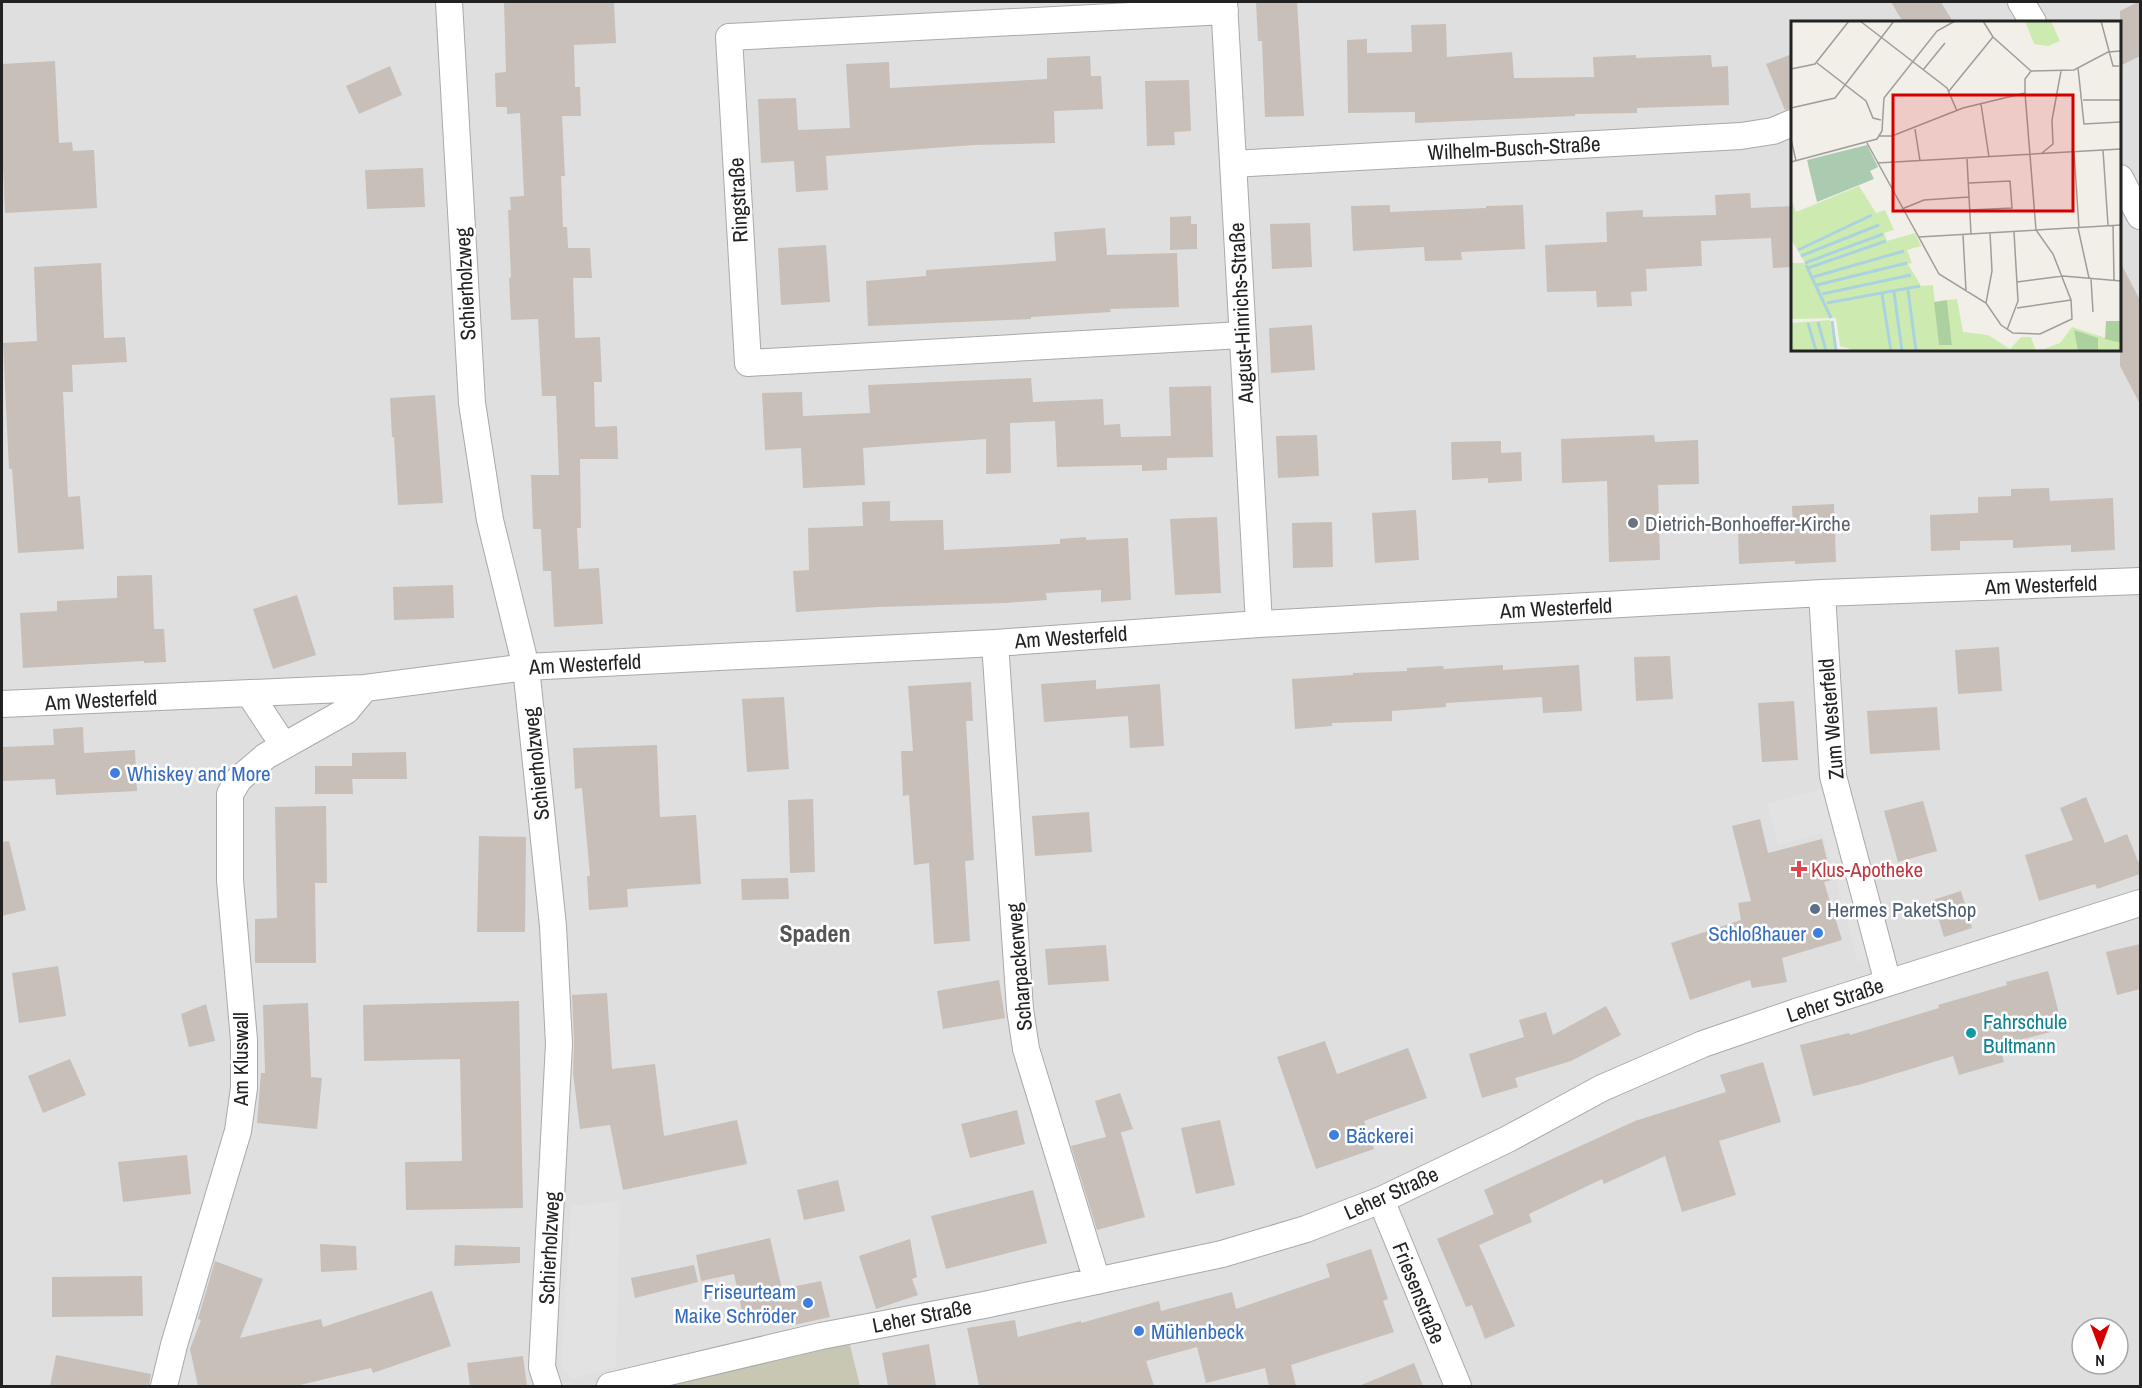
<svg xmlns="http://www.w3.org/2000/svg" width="2142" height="1388" font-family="'Archivo Narrow',sans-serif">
<rect width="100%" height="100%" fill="#f2efe9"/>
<!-- residential -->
<path fill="#e0dfdf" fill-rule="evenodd" d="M2,2h2138v1384h-2138zM1792,22h328v328h-328zM2082,1328h36v36h-36z"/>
<!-- construction -->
<path fill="#c7c7b4" d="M849,1341l11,45h-213z"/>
<!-- parking -->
<path fill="#e2e2e2" d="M1828,787l46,170 -16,5 -35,-129 -45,12 -11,-41z
M620,1201l-4,166 -44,12 -11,-12 10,-161z"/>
<!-- building -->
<path fill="#c7bfb8" d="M504,2h110l2,41 -42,2 1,42h5l1,29h-19l3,60h-4l2,51h4l1,21h22l2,30h-19l2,60 25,-1 2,45h-8l1,45 22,-1 1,33h-38l1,69h-4l2,41 20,-1 4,56 -49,3 -3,-56h-8l-2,-42h-8l-2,-54h28l-3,-79h-14l-4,-77 -27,1 -2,-42 2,-1 -3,-67h3l-1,-13 14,-1 -4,-83 -13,1v-7h-11l-1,-34 11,-1z
M1256,2h41l7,114 -39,1 -3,-76h-4z
M1891,2h50l12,20h-50z
M2138,2h2v54l-20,10v-55z
M1446,24l1,33 65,-5 2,26 80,-1 -1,-20 43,-2v3l75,-3 1,12 16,-1 1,39 -92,3v5l-62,1v2l-160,7v-11l-67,1 -1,-73 20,-1v14l45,-1 -1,-27z
M1792,54v54l-7,2 -19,-46z
M1090,56l1,20h10l2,33 -49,2 1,32 -81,2 -148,11 2,34 -32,2 -2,-31 -33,2 -3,-64 38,-1 2,32 52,-2 -4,-64 43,-2 1,26 157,-9v-21z
M55,61l4,82 13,-1 1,9 21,-1 3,58 -92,5 -3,-69v-80z
M390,66l12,29 -43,19 -13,-28z
M1189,80l2,51 -17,1 1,13 -28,1 -2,-65z
M423,168l2,39 -58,2 -2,-39z
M1750,193l1,15 41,-2v61l-19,1 -2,-30 -70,3 1,25 -56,3 1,22 -16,1 1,14 -35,1 -1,-16 -49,1 -2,-47 62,-3 -1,-30 37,-2v7l73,-2 -1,-20z
M1390,205v7l96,-4v-2l37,-1 2,44 -64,3 1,8 -37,1 -1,-14 -71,4 -2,-45z
M1191,216v8h6v25l-27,1v-33z
M1310,223l2,44 -40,2 -2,-45z
M1105,228l2,27 70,-2 2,54 -69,2 1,3 -80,5v2l-163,7 -2,-45 60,-5v-6l130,-9 -2,-29z
M826,245l4,57 -49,3 -3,-57z
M2120,262l20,38v104l-20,-38z
M101,263l3,75 21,-1 2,25 -55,3 1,27h-10l5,105 12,-1 4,53 -66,4 -6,-84h-3l-6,-126 34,-2 -3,-74z
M1312,325l3,45 -44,3 -2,-45z
M1031,378l2,24 70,-3 1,26 16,-1 1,13 50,-1 -2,-49 42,-1 2,71 -46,1v12l-25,1v-6l-85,2 -2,-46 -45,2 1,50 -25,1v-35l-71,5 -52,4 2,37 -62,3 -2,-40 -36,2 -3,-57 40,-1 1,24 67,-3 -2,-28z
M435,395l8,108 -45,2 -4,-68h-2l-2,-39z
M1317,435l2,41 -41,2 -2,-42z
M1654,435l1,7 43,-2 1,44 -41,1 2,75 -51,2 -2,-81 -45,2 -1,-44z
M1501,441v12l20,-1 1,29 -34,2v-5l-36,2 -1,-38z
M2049,488l1,13 63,-3 2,52 -44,2v-7l-58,3v-8l-53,1v9l-29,1 -1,-36 48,-2v-16l33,-1v-7z
M890,501v20l53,-1 1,30 116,-6v-5l26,-2v3l42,-2 3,62 -30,2v-12l-55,3 1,7 -41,3 -127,4 -83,5 -3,-41 16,-1 -1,-42 55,-2 -1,-24z
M1834,504l2,58 -41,2v-3l-56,3 -1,-33 55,-3 -1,-22z
M1416,510l3,50 -44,3 -3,-50z
M1217,517l4,76 -46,2 -5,-76z
M1332,522l1,45 -40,1 -1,-45z
M152,575l2,54h10l2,33 -22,1v-2l-121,7 -3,-55 37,-2v-10l60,-3v-22z
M453,585l1,33 -60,2 -1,-33z
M297,595l19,60 -43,14 -20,-60z
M1999,647l3,44 -44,3 -3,-44z
M1670,656l3,43 -37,2 -2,-44z
M1503,665v5l76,-5 3,46 -39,2 -1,-16 -96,6v4l-54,4v10l-60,2v3l-37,3 -3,-50 61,-4v-2l54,-2v-3l36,-2 1,3z
M1096,680v9l64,-5 4,62 -34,2 -2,-32 -84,6 -3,-38z
M971,682l2,39h-7l8,139 -9,1 5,80 -36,3 -5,-81 -15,2 -5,-70 -6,1 -2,-45h12l-5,-65z
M784,697l5,72 -42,3 -5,-73z
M1794,701l4,59 -36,2 -4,-59z
M1937,707l3,43 -70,4 -3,-43z
M83,727l1,26 51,-3 2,41 -81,4 -1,-16 -53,2v-34l52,-2 -1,-16z
M657,745l3,72 36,-2 5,69 -74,5 1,18 -39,3 -2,-34h3l-8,-88 -7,1 -2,-41z
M406,752l1,27h-55v-4l1,19h-38v-28h37v-13z
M2086,797l19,46 22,-9 13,32v8l-43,15 -2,-5 -56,17 -14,-46 48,-15 -13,-32z
M813,799l2,73 -25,1 -2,-73z
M1923,801l14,50 -39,11 -14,-51z
M326,806l1,77h-12l1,80h-61v-44l22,-1 -2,-111z
M1089,812l3,40 -57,4 -3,-40z
M1760,819l8,34 54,-14 10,41 -8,2 18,58 -60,18 5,24 -35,6 -2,-8 -60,20 -19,-57 70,-23 -3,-17 13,-2 -19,-75z
M479,836l47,1 -1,95h-48z
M9,841l17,69 -24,6v-74z
M788,878l1,21 -47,1 -1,-21z
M1961,891l11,37 -28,9 -11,-37z
M2140,944v45l-23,6 -11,-43z
M1106,945l3,36 -61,4 -3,-36z
M58,966l8,50 -47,7 -7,-50z
M2048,971l15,58 -64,16 5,17 -45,13 -6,-19 -91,28 -49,12 -13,-51 49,-12 1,2 89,-27 -1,-3 69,-20 -1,-3z
M999,980l6,38 -62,11 -6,-38z
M607,993l5,76 43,-5 9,72 73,-16 10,44 -124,26 -13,-65 -30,4 -7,-56 1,-30 -2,-48z
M519,1001l4,207 -117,2 -1,-48 57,-1 -2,-102 -96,2 -1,-56z
M308,1003l3,74 11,1 -5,51 -60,-6 4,-50h4l-2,-68z
M206,1004l9,37 -26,6 -8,-33z
M1606,1006l15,29 -50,26 -56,17 3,9 -36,11 -13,-44 55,-17 -5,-17 27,-8 7,23z
M1325,1041l12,33 71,-26 19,50 -63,23 10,28 -58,20 -39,-112z
M70,1059l16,36 -43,18 -15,-37z
M1763,1062l18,60 -62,19 17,54 -54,17 -17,-56 -61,28 -2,-5 -73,35 3,8 -53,23 36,81 -30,13 -13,-34 -6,2 -29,-68 57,-25 -10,-24 151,-69 91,-29 -6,-17z
M1120,1093l13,36 -14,4h2l24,84 -48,13 -26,-84 35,-9 -11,-36z
M1017,1110l8,34 -55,14 -9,-34z
M1220,1120l15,65 -39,9 -15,-66z
M187,1155l4,39 -68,8 -5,-40z
M838,1180l7,31 -41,9 -7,-30z
M1033,1190l14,53 -101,26 -15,-53z
M770,1238l12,51 39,-8 9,36 -40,9 -4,-16 -42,10 -10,-46 -33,7 -5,-26z
M910,1239l7,38 -5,2 6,16 -42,14 -17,-53z
M320,1244l36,2 1,24 -36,2z
M455,1245l65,2v16l-66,3z
M1371,1249l17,50 -5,2 11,31 -103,33 5,21h-27l-4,-18 -59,15 -9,-36 -51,14 8,25h-175l-12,-58 48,-8 3,17 63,-16v2l78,-22 2,10 71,-19 4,17 94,-32 -4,-13z
M215,1261l48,18 -23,59 81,-19 2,8 109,-36 19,55 -78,27 -2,-5 -75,18h-98l-8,-37 11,-29 -3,-1z
M694,1265l4,17 -63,16 -4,-20z
M142,1276l1,40 -91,1v-40z
M929,1344l7,42h-48l-6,-33z
M56,1355l95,19 -2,12h-99z
M523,1356l4,30h-57l-3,-23z
M1414,1363l9,23h-64z"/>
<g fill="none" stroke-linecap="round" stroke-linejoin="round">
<defs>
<path id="minor" d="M449,2l23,401 18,117 36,147 27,259 6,118 -17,323 6,19
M1224,2l35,622
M2021,2l12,20
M1225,11l-496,26 19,326 494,-28
M1233,164l508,-28 32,-5 19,-8
M2120,178l20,38
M1822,593l11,183 55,207
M995,643l25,366 6,40 71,232
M249,693l35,53
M2,704l363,-16 161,-21 469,-24 264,-19 563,-31 318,-12
M1381,1200l77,186
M164,1386l10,-41 64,-214 6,-43v-48l-14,-160v-86l9,-15 27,-23 80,-45 19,-23
M610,1386l211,-50 163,-31 238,-51 84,-25 75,-29 127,-61 94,-51 101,-44 93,-32 344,-109"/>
</defs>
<!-- minor casing -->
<use href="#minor" stroke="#a9a9a9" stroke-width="28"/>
<!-- minor -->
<use href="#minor" stroke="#fff" stroke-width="26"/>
</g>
<!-- markers -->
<circle fill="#6b7280" stroke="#fff" stroke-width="2" cx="1633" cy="523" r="6"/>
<g fill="#3f7fe0" stroke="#fff" stroke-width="2">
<circle cx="115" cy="773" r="6"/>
<circle cx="1818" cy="933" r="6"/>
<circle cx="1334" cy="1135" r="6"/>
<circle cx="808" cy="1303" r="6"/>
<circle cx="1139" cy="1331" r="6"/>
</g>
<path fill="#e0444e" stroke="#fff" stroke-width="2" d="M1796 860h6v6h6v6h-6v6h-6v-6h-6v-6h6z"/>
<circle fill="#5c6f8a" stroke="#fff" stroke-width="2" cx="1815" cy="909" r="6"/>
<circle fill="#0f9aa8" stroke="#fff" stroke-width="2" cx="1971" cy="1033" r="6"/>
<g text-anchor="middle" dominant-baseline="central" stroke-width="5" stroke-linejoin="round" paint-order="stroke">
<!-- street labels -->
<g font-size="21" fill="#222" stroke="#fff">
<text transform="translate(1514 148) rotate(-3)">Wilhelm-Busch-Straße</text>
<text transform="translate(738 200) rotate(-93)">Ringstraße</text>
<text transform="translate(465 284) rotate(-93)">Schierholzweg</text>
<text transform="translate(1241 313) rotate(-93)">August-Hinrichs-Straße</text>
<text transform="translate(2041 585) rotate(-2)">Am Westerfeld</text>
<text transform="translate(1556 608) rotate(-3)">Am Westerfeld</text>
<text transform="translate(1071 637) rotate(-4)">Am Westerfeld</text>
<text transform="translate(585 664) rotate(-3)">Am Westerfeld</text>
<text transform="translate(101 700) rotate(-3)">Am Westerfeld</text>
<text transform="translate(1831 719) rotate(-95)">Zum Westerfeld</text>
<text transform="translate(536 764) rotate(-96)">Schierholzweg</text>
<text transform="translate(1019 967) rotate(-95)">Scharpackerweg</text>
<text transform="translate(1835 1000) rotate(-18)">Leher Straße</text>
<text transform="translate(240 1059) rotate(-90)">Am Kluswall</text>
<text transform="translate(1391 1193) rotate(-24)">Leher Straße</text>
<text transform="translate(549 1248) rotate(-87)">Schierholzweg</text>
<text transform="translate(1419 1293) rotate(68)">Friesenstraße</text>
<text transform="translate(922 1316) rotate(-11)">Leher Straße</text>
</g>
<!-- worship labels -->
<g font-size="21" fill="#5b616d" stroke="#fff" text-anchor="start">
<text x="1645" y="523">Dietrich-Bonhoeffer-Kirche</text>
</g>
<!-- shop labels -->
<g font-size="21" fill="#366cbe" stroke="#fff" text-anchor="start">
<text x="127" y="773">Whiskey and More</text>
<text x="1806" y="933" text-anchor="end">Schloßhauer</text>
<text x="1346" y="1135">Bäckerei</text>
<text x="796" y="1291" text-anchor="end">Friseurteam<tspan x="796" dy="24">Maike Schröder</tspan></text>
<text x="1151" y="1331">Mühlenbeck</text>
</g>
<!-- health labels -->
<g font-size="21" fill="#be3a42" stroke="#fff" text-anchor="start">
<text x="1811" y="869">Klus-Apotheke</text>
</g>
<!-- service labels -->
<g font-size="21" fill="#4e5e75" stroke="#fff" text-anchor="start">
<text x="1827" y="909">Hermes PaketShop</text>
</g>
<!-- culture labels -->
<g font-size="21" fill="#0d838f" stroke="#fff" text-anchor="start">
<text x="1983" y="1021">Fahrschule<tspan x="1983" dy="24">Bultmann</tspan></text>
</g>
<!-- quarter labels -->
<g font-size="24" font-weight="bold" fill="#555" stroke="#fff">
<text x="815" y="933">Spaden</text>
</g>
</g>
<!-- overview -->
<g transform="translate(1791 21)">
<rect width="330" height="330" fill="#f2efe9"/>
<path d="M234,0h26l9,20 -12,5 -14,-2zM68,165l17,27 9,-3 9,20 -10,3 3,8 28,-8 6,13 -14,4 5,13 -4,1 13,22 12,-1 6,60 13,-1 -5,-44 10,-1 6,33 25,3 22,14 11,-12h10l5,14h-180l-16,-5 -4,-28 -45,1v-56h14l-14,-24v-41l5,14zM39,299l5,31h-44v-28zM281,306l49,16v8h-82l21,-8z" fill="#cdebb0"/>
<path d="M156,279l5,45h-13l-5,-43zM315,300h15v22l-16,-4zM283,309l24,8v13h-20z" fill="#add19e"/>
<path d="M76,124l11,22 -8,4 4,8 -57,23 -10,-42z" fill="#aacbaf"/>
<path fill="none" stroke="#aad3df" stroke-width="3" d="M7,229l74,-35M10,235l78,-31M14,242l78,-29M15,244l25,53M17,247l78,-27M22,256l91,-26M26,264l90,-22M117,269l8,61M103,271l8,59M31,273l89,-19M91,273l9,57M36,282l93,-17M41,300l4,30M27,301l8,29M17,302l8,28"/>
<path fill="none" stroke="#9f9d99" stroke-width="1.5" d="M69,0l87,67 10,23M192,0l10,16 38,34M310,0l12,45h6M26,42l49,38 7,17 8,2M287,47l6,56 36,-2M0,48l24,-5 34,-43M132,49l22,-27M240,50l43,-1 34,-18 13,-1M158,70l44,-54M292,79h38M190,83l8,53M0,87l44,-10 59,-77M124,108l5,32M88,115h13l71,-28 62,-15M0,118l5,22M76,122l72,131 47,29 15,22 12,8 27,1 32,-15 -1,-19 -18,-46 -17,-24 -11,-137v-14l6,-8M312,129l5,75M283,131l5,76M251,132l11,-9 -1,-24 9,-49M176,138l4,75M0,141l86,-23 5,-8 2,-33 53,-67 18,-10M86,142l244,-14M178,162l41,-2 2,27 -42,2M111,188l22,-9 45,-3M322,204l1,55M287,207l11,50M172,214l3,56M128,216l202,-12M300,258l2,33M226,261l46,-6 58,5M195,282l6,-32 -2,-38M226,287l54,-8M216,309l11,-29 -4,-69"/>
<path fill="#d40000" fill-opacity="0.15" stroke="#d40000" stroke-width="3" d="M102,74h180v116h-180z"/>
<rect width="330" height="330" fill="none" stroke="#222" stroke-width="3"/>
</g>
<!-- border -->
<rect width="2142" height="1388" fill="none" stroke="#222222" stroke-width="6"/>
<!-- north arrow -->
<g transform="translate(2100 1346) rotate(180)"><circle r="28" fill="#ffffff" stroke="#a7a7a7" stroke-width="1.5"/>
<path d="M0-4.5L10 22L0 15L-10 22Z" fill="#d40000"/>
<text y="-9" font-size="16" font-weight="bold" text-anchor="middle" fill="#222222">N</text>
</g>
</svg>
